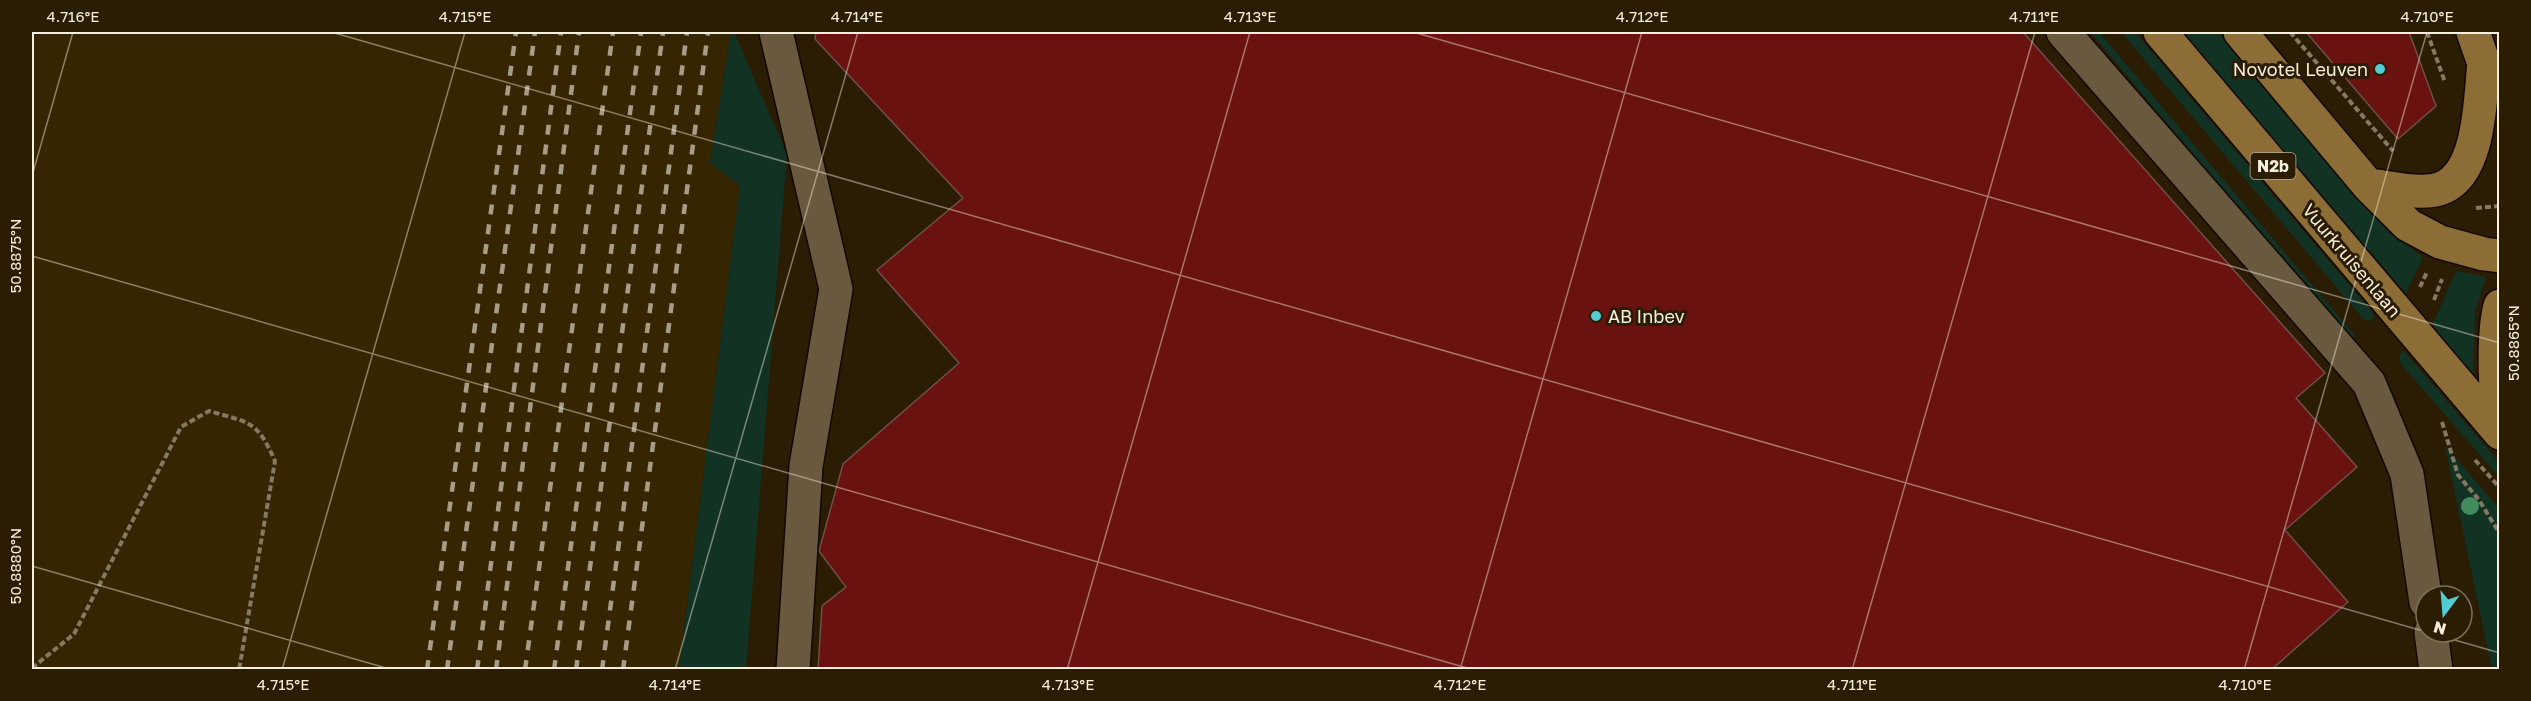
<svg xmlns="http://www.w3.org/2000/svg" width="2531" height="701" font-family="'Golos Text',sans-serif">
<rect width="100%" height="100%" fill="#2a1d03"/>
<!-- built -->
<path fill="#362501" d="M32,32h699l-21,131 30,22 -61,484h-647z"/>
<!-- green -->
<path fill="#123224" d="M731,32h3l53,122 -41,515h-67l61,-483 -30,-23z
M2090,32h9l257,305 -6,4z
M2121,32h14l239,282 -2,7 -8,-1z
M2182,32h37l169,200 35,25 -17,37z
M2456,271l30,6 -11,35 -2,63 -41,-49z
M2403,350l96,112v15l-98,-113 -2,-7z
M2445,446l54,62v161h-7z"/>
<!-- building -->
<path fill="#69120f" stroke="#704f4b" stroke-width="1.5" d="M816,32h1207l302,341 -29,25 61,69 -72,63 63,72 -77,68h-1453l4,-64 24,-19 -27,-36 24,-87 116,-101 -82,-93 86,-72 -148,-159z
M2306,32h103l27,74 -38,33z"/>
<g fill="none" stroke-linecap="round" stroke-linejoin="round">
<defs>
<path id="minor" d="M776,32l60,257 -30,177 -13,204
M2063,32l306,351 38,91 19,128
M2431,632l5,38"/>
<path id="major" d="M2160,32l340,401
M2240,32l128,153 40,40 32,17 44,12 16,2
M2473,32l18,52
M2368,185c20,2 55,11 74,3 39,-16 38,-91 42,-126
M2500,306c-6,21 -7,82 0,103"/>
</defs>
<!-- minor casing -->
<use href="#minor" stroke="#130700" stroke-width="36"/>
<!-- major casing -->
<use href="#major" stroke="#130700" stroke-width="36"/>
<!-- path -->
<path stroke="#847963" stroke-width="4" stroke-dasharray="6 3" stroke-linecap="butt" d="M2290,32l103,119
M2427,32l18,50
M2476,208l24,-2
M2420,287l7,-15
M2434,300l8,-21
M2442,422l16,53 21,25 21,34
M2475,460l25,28
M32,668l42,-34 107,-207 28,-16c41,12 48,9 66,50l-36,209"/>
<!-- minor -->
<use href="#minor" stroke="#69593e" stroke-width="33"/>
<!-- major -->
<use href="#major" stroke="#8d6d36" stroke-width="33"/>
<!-- rail -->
<path stroke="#a79c88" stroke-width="4.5" stroke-dasharray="10 10" stroke-linecap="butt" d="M427,670l89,-638
M447,670l88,-638
M477,670l84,-638
M496,670l83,-638
M525,670l88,-638
M554,670l87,-638
M576,670l87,-638
M602,670l85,-638
M623,670l85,-638"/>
</g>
<!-- trees -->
<circle fill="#418b5f" cx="2470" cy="506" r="9"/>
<!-- ticks -->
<path fill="none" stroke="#f7eede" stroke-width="1.5" stroke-opacity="0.45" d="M331,32l2169,621M1413,32l1087,311M2494,32l6,1M32,176l41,-144M32,256l1442,414M32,566l361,104M282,670l183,-638M675,670l183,-638M1067,670l183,-638M1460,670l182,-638M1852,670l183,-638M2244,670l183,-638"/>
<!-- markers -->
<g fill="#51ccd4" stroke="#2a1d03" stroke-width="2">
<circle cx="2380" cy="69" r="6"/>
<circle cx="1596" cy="316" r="6"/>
</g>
<g text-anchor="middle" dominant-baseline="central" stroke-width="6" stroke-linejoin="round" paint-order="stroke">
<!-- shield labels -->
<rect fill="#2a1d03" stroke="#baaf9c" stroke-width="1.5" x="2250.5" y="153" width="45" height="26" rx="4.5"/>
<g font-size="16" font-weight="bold" fill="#f7eede">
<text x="2273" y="166">N2b</text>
</g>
<!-- poi labels -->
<g font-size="18" fill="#f7eede" stroke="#2a1d03" text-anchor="end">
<text x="2368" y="69">Novotel Leuven</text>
<text x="1608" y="316" text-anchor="start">AB Inbev</text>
</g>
<!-- street labels -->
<g font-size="18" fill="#f7eede" stroke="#2a1d03">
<text transform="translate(2352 260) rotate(50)">Vuurkruisenlaan</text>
</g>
</g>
<!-- border -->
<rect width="2531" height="701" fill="none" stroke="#2a1d03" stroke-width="66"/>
<!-- north arrow -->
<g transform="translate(2444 614) rotate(196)"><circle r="28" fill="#2a1d03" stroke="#7c715b" stroke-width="1.5"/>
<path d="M0-4.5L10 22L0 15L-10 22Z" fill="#51ccd4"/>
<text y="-9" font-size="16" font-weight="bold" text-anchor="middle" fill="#f7eede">N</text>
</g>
<rect x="33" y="33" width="2465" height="635" fill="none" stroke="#f7eede" stroke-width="2"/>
<g font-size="15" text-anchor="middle" fill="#f7eede">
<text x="73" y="22">4.716°E</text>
<text x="465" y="22">4.715°E</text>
<text x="857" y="22">4.714°E</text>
<text x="1250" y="22">4.713°E</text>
<text x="1642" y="22">4.712°E</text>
<text x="2034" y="22">4.711°E</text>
<text x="2427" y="22">4.710°E</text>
<text transform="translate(16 256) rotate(-90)" y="5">50.8875°N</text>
<text transform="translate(2514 343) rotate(-90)" y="5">50.8865°N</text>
<text transform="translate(16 566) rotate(-90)" y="5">50.8880°N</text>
<text x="283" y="690">4.715°E</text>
<text x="675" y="690">4.714°E</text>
<text x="1068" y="690">4.713°E</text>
<text x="1460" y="690">4.712°E</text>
<text x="1852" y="690">4.711°E</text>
<text x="2245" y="690">4.710°E</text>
</g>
</svg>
